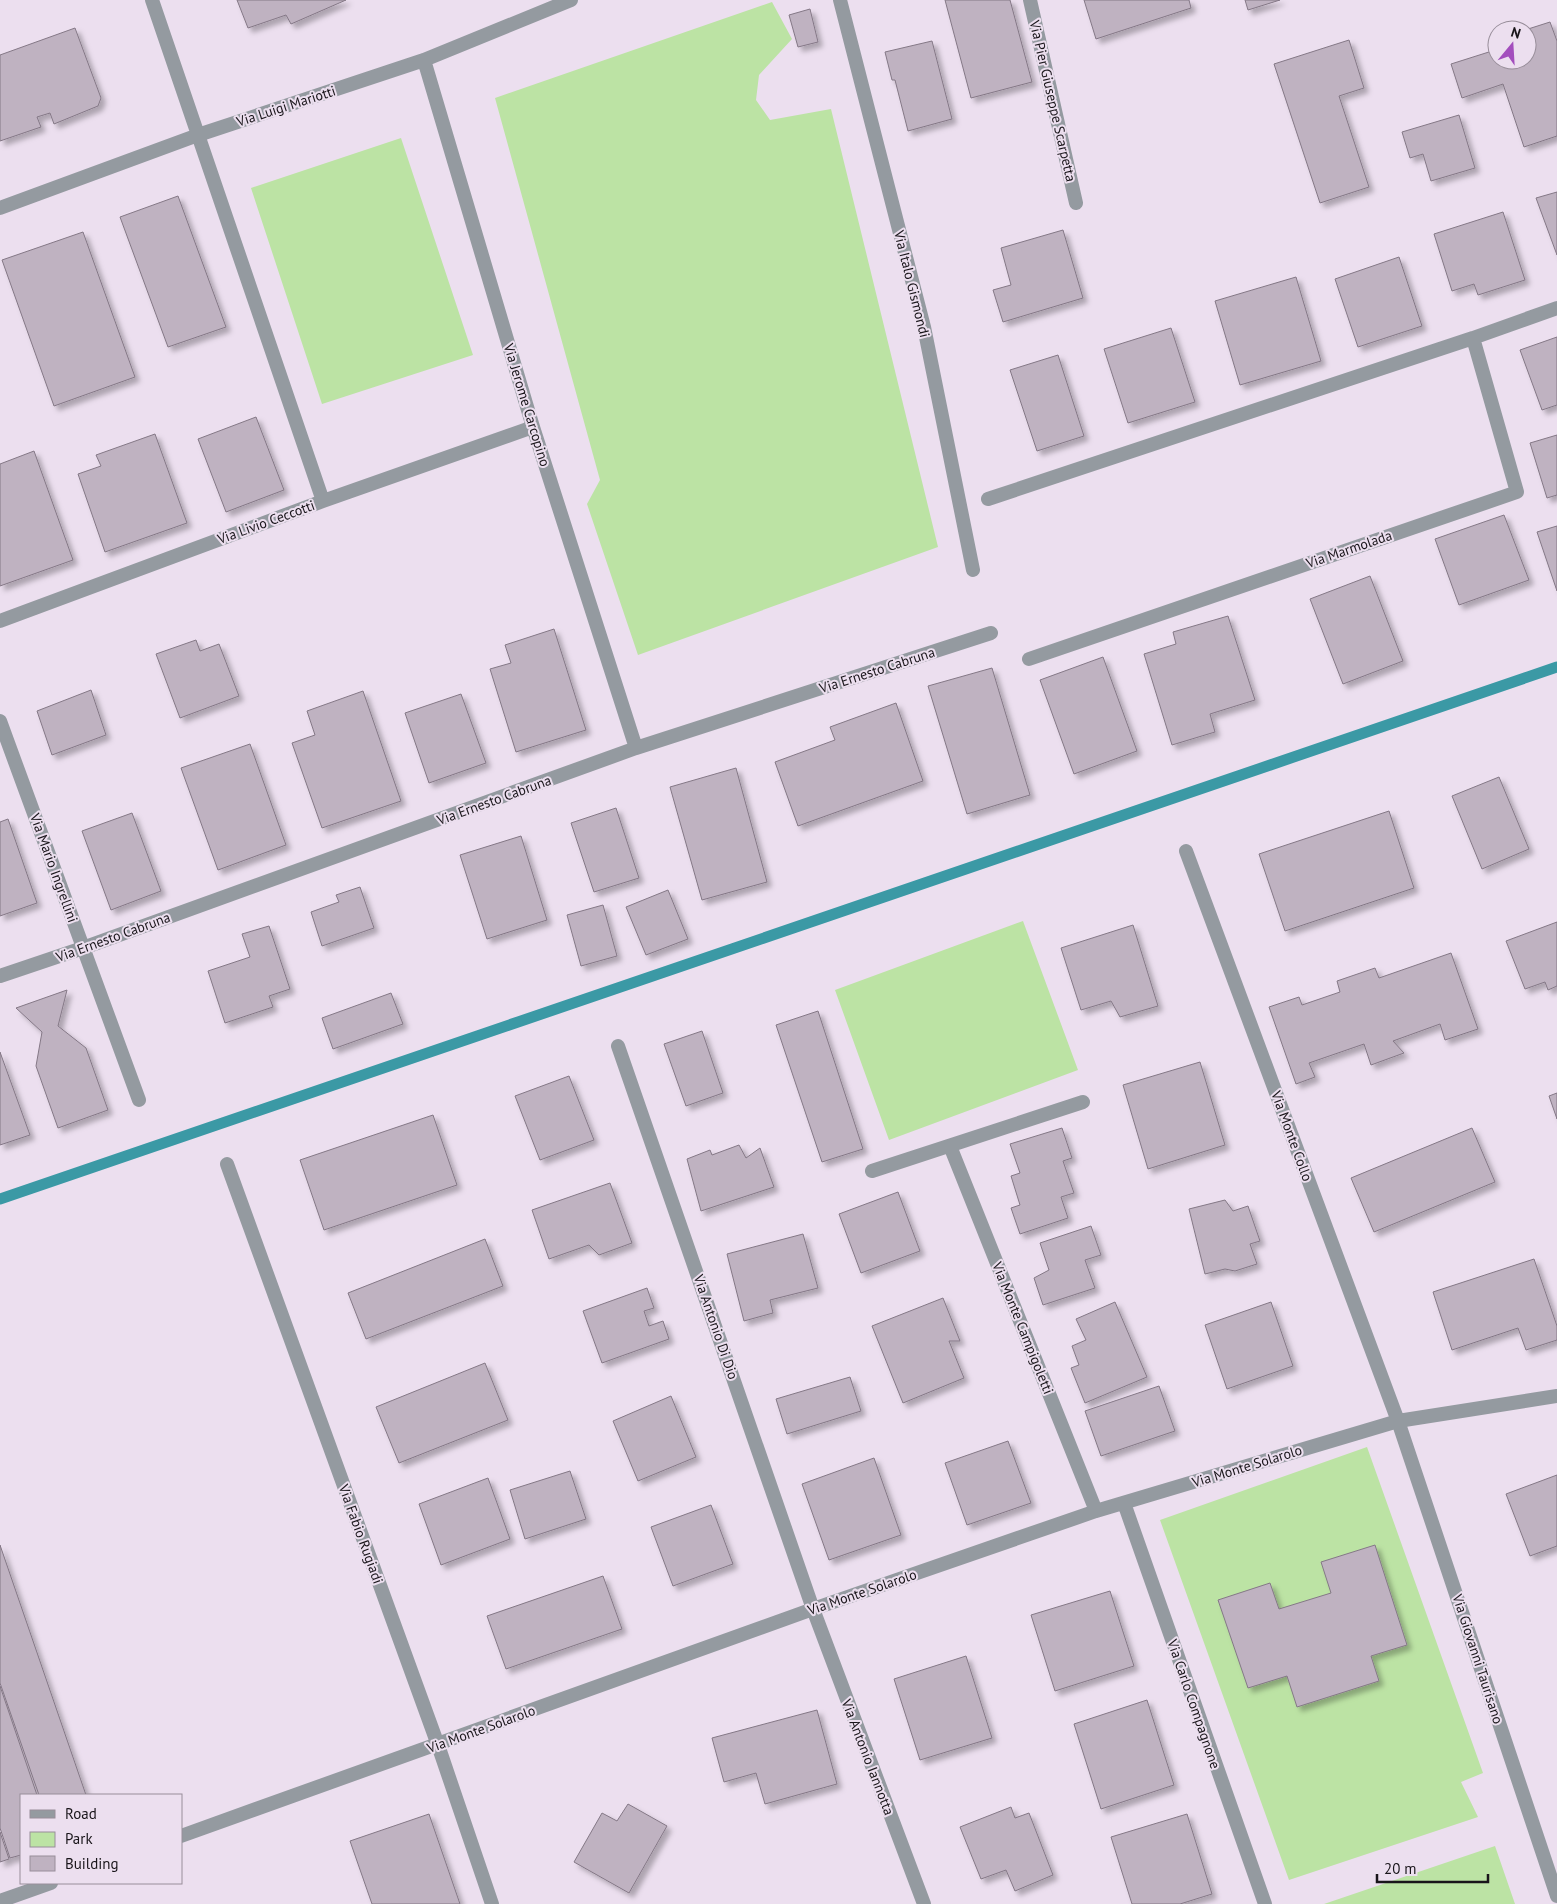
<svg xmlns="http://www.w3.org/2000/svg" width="1557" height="1904" font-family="'PT Sans',sans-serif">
<defs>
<filter id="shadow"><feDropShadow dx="4.5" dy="4.5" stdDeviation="2.5" flood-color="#0004"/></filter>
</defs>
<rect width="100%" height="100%" fill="#ecdfef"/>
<!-- green -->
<path fill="#bce3a4" d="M772,2l20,37 -33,36 -3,25 14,20 61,-11 107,438 -300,108 -51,-151 13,-24 -105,-382z
M401,138l72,217 -151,49 -71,-216z
M1023,921l55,149 -189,70 -54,-150z
M1367,1447l116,326 -22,9 17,35 -189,63 -129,-360z
M1495,1846l20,58h-191z"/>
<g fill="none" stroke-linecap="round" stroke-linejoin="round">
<!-- stream -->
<path stroke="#3b99a5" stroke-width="11" d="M0,1199l1557,-532"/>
</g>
<!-- building -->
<path fill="#bfb2c1" stroke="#847886" filter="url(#shadow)" d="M237,0h109l-55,24 -5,-9 -38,13z
M945,0h65l22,82 -61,16z
M1084,0h105l2,8 -95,31z
M1245,0h35l-32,10z
M810,9l8,33 -20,5 -9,-32z
M1550,22l7,19v95l-33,11 -21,-63 -41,14 -11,-34 41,-13 -3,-9 8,-3v21h30v-30h-2z
M75,28l26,70 -3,8 -44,18 -4,-11 -13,4 4,10 -41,14v-86z
M1349,40l15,48 -25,8 30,91 -49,16 -46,-139z
M932,41l20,78 -44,12 -13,-51h-3l-7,-28z
M1459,115l16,53 -44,13 -8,-27 -13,4 -8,-26z
M1557,192v63l-21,-57z
M178,196l48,131 -58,20 -48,-130z
M1503,212l22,68 -47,15 -4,-11 -22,7 -18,-57z
M1063,230l20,68 -80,24 -10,-32 18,-5 -10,-37z
M83,232l52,145 -81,29 -52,-146z
M1399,257l23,69 -64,21 -23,-68z
M1296,277l25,84 -81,24 -25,-84z
M1171,328l24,74 -67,21 -24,-74z
M1557,337v68l-15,5 -22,-60z
M1058,355l26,81 -47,15 -27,-81z
M256,417l28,73 -58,22 -28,-73z
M155,434l32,89 -82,29 -27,-78 23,-8 -5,-11z
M1557,435v60l-10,3 -17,-55z
M34,451l39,109 -73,26v-122z
M1504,515l25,65 -70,25 -24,-66z
M1557,526v65l-20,-59z
M1370,576l33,85 -60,23 -33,-85z
M1228,616l27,84 -45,14 5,18 -43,13 -28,-91 32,-10 -3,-12z
M554,629l32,101 -70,22 -26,-83 21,-6 -6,-18z
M196,640l4,11 19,-7 20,52 -59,22 -24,-64z
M1103,657l34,94 -63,23 -34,-94z
M992,668l38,127 -63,19 -39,-128z
M91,690l15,45 -54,20 -15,-44z
M363,691l38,110 -79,27 -30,-85 23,-8 -8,-24z
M461,694l25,69 -57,20 -24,-70z
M896,703l27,78 -125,45 -23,-64 60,-22 -5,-13z
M250,744l36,101 -68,25 -37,-102z
M736,768l31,114 -65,18 -32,-113z
M1499,777l30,72 -47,20 -30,-73z
M616,808l23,70 -45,14 -23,-69z
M1389,811l25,77 -129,43 -26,-77z
M132,813l29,78 -50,19 -29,-79z
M8,819l29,84 -37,13v-94z
M521,836l26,84 -60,19 -27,-84z
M360,887l14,41 -52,18 -11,-34 28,-10 -3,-7z
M668,890l20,49 -42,16 -20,-48z
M603,905l14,51 -36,10 -14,-51z
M1557,922v64l-9,4 -3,-8 -20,7 -19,-48z
M1133,925l25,81 -38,11 -9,-16 -30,9 -20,-62z
M269,926l21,63 -21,7 4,11 -48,16 -17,-52 42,-14 -8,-23z
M1451,953l27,76 -33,11 -5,-16 -47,17 11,12 -33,12 -7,-21 -55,19 6,14 -19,7 -27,-77 30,-10 3,8 38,-13 -3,-11 38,-13 4,10z
M67,990l-9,36 28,22 22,62 -50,18 -22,-62 6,-34 -26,-24z
M391,993l12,31 -70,25 -11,-31z
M818,1011l45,138 -41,13 -46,-137z
M702,1031l21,62 -37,13 -22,-62z
M0,1052l30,83 -30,10z
M1200,1062l25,83 -77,24 -25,-84z
M569,1076l25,64 -54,20 -25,-64z
M1557,1093v26l-8,-23z
M433,1115l24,70 -133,45 -24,-70z
M1062,1128l10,30 -9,3 11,32 -13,4 7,21 -48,16 -9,-26 9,-3 -9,-29 9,-3 -10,-29z
M1472,1128l23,54 -121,50 -23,-54z
M739,1145l7,13 14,-10 14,39 -73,24 -14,-52 23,-9 2,5z
M610,1183l22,60 -33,12 -10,-10 -40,14 -17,-49z
M898,1192l22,59 -59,22 -22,-59z
M1225,1200l8,11 15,-5 12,35 -10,3 7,20 -22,7 -10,-2 -20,5 -16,-65z
M1091,1226l10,29 -16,5 10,28 -52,17 -9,-27 15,-8 -9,-27z
M803,1234l15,54 -48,12 3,13 -29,8 -17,-67z
M485,1239l18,47 -137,53 -18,-46z
M1534,1259l23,67v14l-31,10 -8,-22 -66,22 -19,-58z
M647,1288l7,20 -10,3 5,15 14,-5 6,18 -67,24 -19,-52z
M943,1298l17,43h-11l15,37 -61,25 -31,-77z
M1115,1302l32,75 -62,26 -14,-35 8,-3 -7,-19 14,-6 -10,-21z
M1271,1302l22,64 -66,23 -22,-64z
M485,1363l23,57 -109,43 -23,-56z
M850,1377l11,34 -74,23 -11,-35z
M1159,1386l16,45 -74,25 -16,-45z
M671,1396l25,61 -58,24 -25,-60z
M1008,1441l23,62 -64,22 -22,-62z
M874,1458l27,77 -72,25 -27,-76z
M570,1471l16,48 -61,20 -15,-49z
M1557,1475v71l-27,10 -24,-62z
M488,1478l22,61 -69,26 -22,-61z
M711,1505l22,59 -60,22 -22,-59z
M0,1545l86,250h-47l-39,-112z
M1375,1545l32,100 -36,11 8,25 -82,26 -10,-31 -39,12 -30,-88 52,-17 9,26 52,-16 -10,-31z
M603,1576l19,53 -116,40 -19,-53z
M1110,1591l24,75 -79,25 -24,-76z
M966,1656l26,82 -72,22 -26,-81z
M0,1686l37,109h-16v60l-11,3 -10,-30z
M1147,1700l27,85 -73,24 -27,-85z
M817,1710l20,74 -72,20 -9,-31 -32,9 -12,-44z
M628,1804l39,22 -38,67 -55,-31 28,-49 15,8z
M1011,1807l4,11 14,-5 24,62 -38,16 -9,-21 -25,9 -21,-52z
M429,1814l31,90h-88l-22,-63z
M1187,1814l25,80 -32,10h-48l-21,-67z
M0,1832l9,27 -9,3z"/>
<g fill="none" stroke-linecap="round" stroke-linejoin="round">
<!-- minor -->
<path stroke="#949aa0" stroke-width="14" d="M152,0l171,501
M840,0l84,327 49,243
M1030,0l46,203
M424,60l109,367 103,321
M0,208l198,-73 226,-75 147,-60
M988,499l485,-161 84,-30
M0,621l323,-120 210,-74
M1029,659l488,-167 -44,-154
M0,721l139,379
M1186,851l212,570 159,475
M0,976l83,-28 553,-200 355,-115
M618,1046l195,563 111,295
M950,1146l146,365
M227,1164l211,581 54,159
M872,1171l211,-69
M1124,1503l141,401
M181,1836l632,-227 283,-98 302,-90 159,-25
M0,1901l51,-18"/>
</g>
<g text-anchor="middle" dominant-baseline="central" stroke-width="4" stroke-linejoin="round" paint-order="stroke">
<!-- street labels -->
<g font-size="14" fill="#19151a" stroke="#ecdfef">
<text transform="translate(1053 101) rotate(77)">Via Pier Giuseppe Scarpetta</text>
<text transform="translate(286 106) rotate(-18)">Via Luigi Mariotti</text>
<text transform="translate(912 284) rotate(76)">Via Italo Gismondi</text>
<text transform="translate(527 405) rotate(73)">Via Jerome Carcopino</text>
<text transform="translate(266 522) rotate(-20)">Via Livio Ceccotti</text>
<text transform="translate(1349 549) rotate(-19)">Via Marmolada</text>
<text transform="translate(877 670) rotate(-18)">Via Ernesto Cabruna</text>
<text transform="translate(494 800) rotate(-20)">Via Ernesto Cabruna</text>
<text transform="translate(54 868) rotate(70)">Via Mario Ingrellini</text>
<text transform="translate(113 937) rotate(-20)">Via Ernesto Cabruna</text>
<text transform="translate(1292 1136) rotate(70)">Via Monte Collo</text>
<text transform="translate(716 1327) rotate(71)">Via Antonio Di Dio</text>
<text transform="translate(1023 1328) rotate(68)">Via Monte Campigoletti</text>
<text transform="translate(1247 1466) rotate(-17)">Via Monte Solarolo</text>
<text transform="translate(361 1534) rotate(70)">Via Fabio Rugiadi</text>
<text transform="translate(862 1592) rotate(-19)">Via Monte Solarolo</text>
<text transform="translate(1478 1659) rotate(72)">Via Giovanni Taurisano</text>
<text transform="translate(1194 1704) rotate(71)">Via Carlo Compagnone</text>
<text transform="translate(481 1729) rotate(-20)">Via Monte Solarolo</text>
<text transform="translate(868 1757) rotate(69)">Via Antonio Iannotta</text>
</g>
</g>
<!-- legend -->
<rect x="20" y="1794" width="162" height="90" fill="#ecdfef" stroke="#988e9a"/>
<rect x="30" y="1810" width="25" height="8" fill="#949aa0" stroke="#988e9a"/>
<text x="65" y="1819" font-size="15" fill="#19151a">Road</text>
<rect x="30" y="1832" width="25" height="15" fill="#bce3a4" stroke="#988e9a"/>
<text x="65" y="1844" font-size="15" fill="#19151a">Park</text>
<rect x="30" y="1856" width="25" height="15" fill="#bfb2c1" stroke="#988e9a"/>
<text x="65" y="1869" font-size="15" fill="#19151a">Building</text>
<!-- north arrow -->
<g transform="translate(1512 45) rotate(18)"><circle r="24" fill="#ecdfef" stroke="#988e9a"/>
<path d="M0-4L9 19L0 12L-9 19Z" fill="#a34ebd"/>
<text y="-8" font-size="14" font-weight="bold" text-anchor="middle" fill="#19151a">N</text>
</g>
<!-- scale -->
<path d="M1377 1874v8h111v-8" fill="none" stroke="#19151a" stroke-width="2.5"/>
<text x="1384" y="1874" font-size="15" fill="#19151a" stroke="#ecdfef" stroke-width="4" paint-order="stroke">20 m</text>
</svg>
